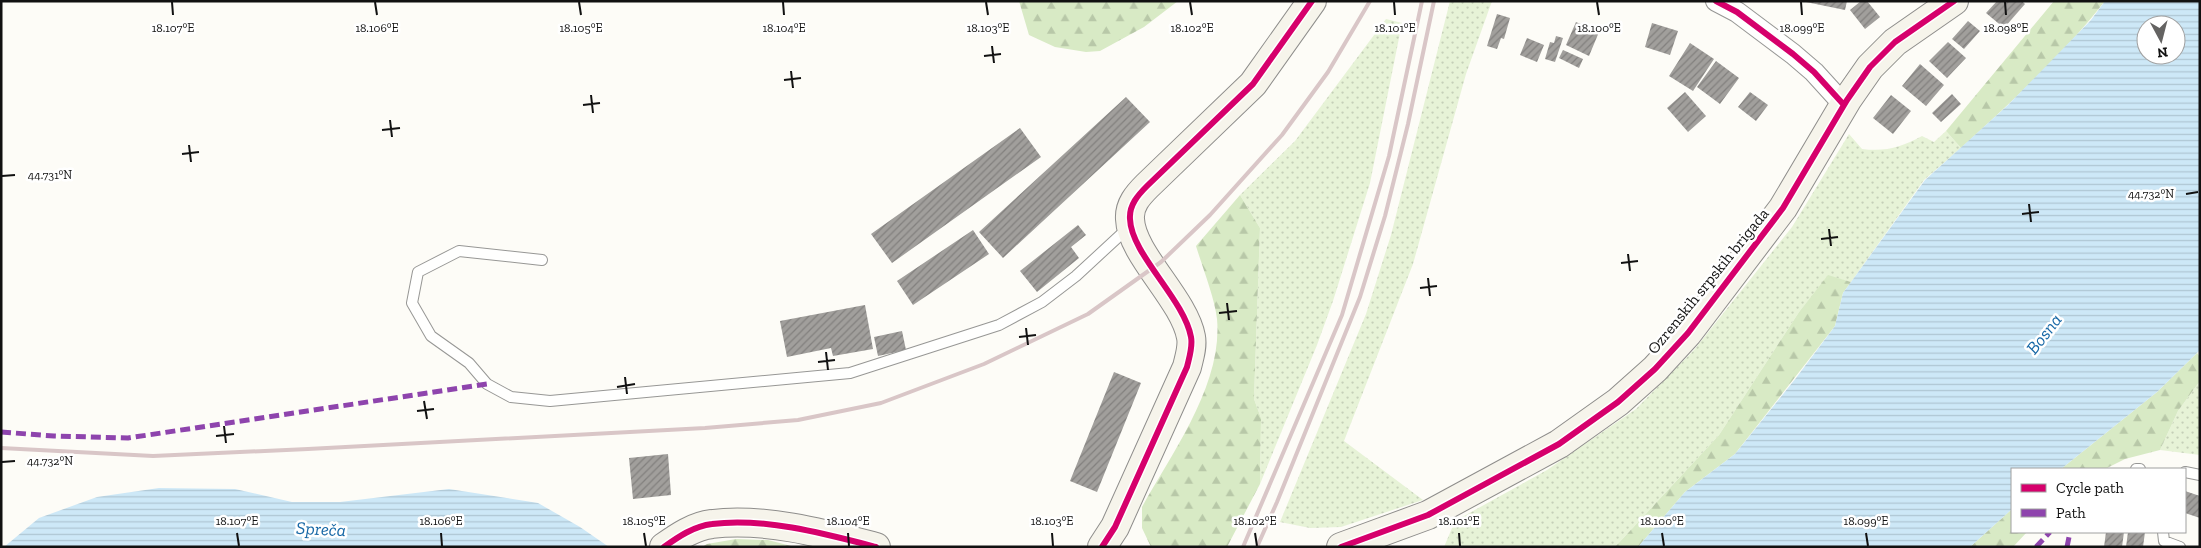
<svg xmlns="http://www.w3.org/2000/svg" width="2201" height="548" font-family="'Zilla Slab',serif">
<defs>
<pattern id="grass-dots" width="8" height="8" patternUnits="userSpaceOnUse" patternTransform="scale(1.25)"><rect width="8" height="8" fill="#e7f3d7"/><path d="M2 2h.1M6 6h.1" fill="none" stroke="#c5cfb8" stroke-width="1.8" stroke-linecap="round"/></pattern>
<pattern id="forest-firs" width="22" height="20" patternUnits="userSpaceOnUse" patternTransform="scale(1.25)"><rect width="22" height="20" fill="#d8eac5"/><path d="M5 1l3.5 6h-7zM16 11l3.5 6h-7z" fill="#b8c8a8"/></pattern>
<pattern id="water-rules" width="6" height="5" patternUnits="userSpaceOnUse" patternTransform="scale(1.25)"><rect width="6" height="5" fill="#cde8f7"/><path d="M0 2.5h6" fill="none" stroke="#afc6d3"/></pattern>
<pattern id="building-hatch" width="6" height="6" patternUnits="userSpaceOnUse" patternTransform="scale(1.25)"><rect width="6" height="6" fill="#a19f9c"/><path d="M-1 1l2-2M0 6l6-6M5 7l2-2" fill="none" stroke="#82807e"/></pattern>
</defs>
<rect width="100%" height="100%" fill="#fdfcf7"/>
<!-- grass -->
<path fill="url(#grass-dots)" d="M1450,1h42l-26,73 -53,190 -69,177 79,59 -82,27 -31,1 -30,-6 86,-208 25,-79z
M1386,19l16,4 -32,160 -37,118 -16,44 -57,139 1,-66 -7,-19 6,-171 -20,-33 55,-54z
M1946,131l15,17 -37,32 -73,102 -23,-6 -29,36 -80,123 -104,112h-171l11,-26 92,-51 89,-61 58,-59 98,-123 57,-93 13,15c25,3 39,-2 60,-13l12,6z
M2200,381v74l-40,-5 18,-39z"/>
<!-- forest -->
<path fill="url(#forest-firs)" d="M1019,1h159l-34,26 -44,24 -14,1 -31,-5 -26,-12z
M2054,1h51c-42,54 -94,101 -144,147l-15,-17z
M1240,195l20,33 -6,171 7,19 -1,66 -33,63h-76l-9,-19v-21c30,-54 81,-123 75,-188 -2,-20 -15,-53 -21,-73z
M1828,275l23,7 -8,11 -8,33 -100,128 -50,38 -47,55h-23l104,-112 80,-123z
M2197,353l3,4v24l-22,30 -18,39 -35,9 -20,10h-44l96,-77z
M2012,509v23h15l-14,15h-43z
M736,539l32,1 27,7h-93l5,-3z"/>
<!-- water -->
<path fill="url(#water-rules)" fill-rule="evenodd" d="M2105,1h95v349l-43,42 -96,77h-49v40l-42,38h-332l47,-55 50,-38 61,-76 39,-52 8,-33 82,-113 83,-75 83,-85zM2146,25h30v30h-30z
M159,488l76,1 57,13h48l109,-13 89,14 42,24 29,20h-605l35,-29 58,-21z"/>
<!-- building -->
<path fill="url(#building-hatch)" d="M1801,1h46l-2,9z
M1861,1h6l13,16 -15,12 -15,-19z
M1997,1h25l3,3 -21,24 -18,-15z
M1497,14l13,4 -6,21 -3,-1 -4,11 -10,-3z
M1968,21l12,10 -16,18 -12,-10z
M1576,22l23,10 -10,24 -23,-11z
M1652,23l26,8 -8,24 -25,-8z
M1556,36l7,2 -8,24 -10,-3 5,-17 4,1z
M1527,38l17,7 -7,17 -17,-7z
M1948,42l18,16 -19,20 -18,-17z
M1690,43l24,16 -21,32 -24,-15z
M1563,50l20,9 -4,9 -20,-10z
M1716,61l23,17 -19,26 -23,-17z
M1920,64l24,21 -18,21 -24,-20z
M1685,92l21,24 -18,16 -21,-24z
M1750,92l18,13 -12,16 -18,-14z
M1952,94l9,10 -20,18 -9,-9z
M1891,95l20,16 -18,23 -20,-16z
M1126,97l24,25 -147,136 -24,-26z
M1020,128l21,29 -149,106 -21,-29z
M1078,225l8,10 -15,12 8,11 -42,34 -17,-21z
M973,230l16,24 -76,51 -16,-24z
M865,305l8,44 -40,7 -2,-8 -44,9 -7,-36z
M902,331l4,19 -28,6 -4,-19z
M1114,372l27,11 -44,109 -27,-11z
M668,454l3,41 -38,4 -4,-41z
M2185,491l15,5v22l-15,-5z
M2106,532h18l-2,15h-18z
M2128,532h17l-2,15h-17z"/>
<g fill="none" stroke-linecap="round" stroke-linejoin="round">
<defs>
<path id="lane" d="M542,260l-83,-9 -41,21 -6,31 19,33 38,27 18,21 24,13 39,4 300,-28 149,-48 43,-23 34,-26 52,-48
M2136,469h4
M2185,472l15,3
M2163,532l1,9 16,6"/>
<path id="street" d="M1716,1l21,11 56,42 21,18 30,33"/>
<path id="secondary" d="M664,547c14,-10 30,-21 48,-23 51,-7 114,10 164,23
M1102,547l13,-20 72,-160c2,-9 6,-20 4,-30 -7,-38 -60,-83 -61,-118 -1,-14 8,-24 17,-33l106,-102 59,-83
M1341,547l87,-32 131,-71 59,-42 37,-33 33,-36 95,-125 64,-108 23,-33 25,-25 59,-41"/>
</defs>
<!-- lane casing -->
<use href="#lane" stroke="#979795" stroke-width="12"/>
<!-- street casing -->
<use href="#street" stroke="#979795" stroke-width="22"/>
<!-- secondary casing -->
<use href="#secondary" stroke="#8e8d8b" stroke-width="30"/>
<!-- lane -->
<use href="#lane" stroke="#fffffe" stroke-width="10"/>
<!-- street -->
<use href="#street" stroke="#fffffe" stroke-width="20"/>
<!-- secondary -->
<use href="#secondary" stroke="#f6f4eb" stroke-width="28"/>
<!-- rail -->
<path stroke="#d9c6c7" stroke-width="4" d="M1,448l152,8 155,-7 397,-21 93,-8 83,-17 103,-39 104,-50 73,-52 49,-47 72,-80 46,-63 42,-71
M1243,547l99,-232 47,-159 33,-155
M1257,547l20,-45 83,-205 25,-81 23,-92 26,-123"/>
<!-- quiet -->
<path stroke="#8e44ad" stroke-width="5" stroke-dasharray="10 5" stroke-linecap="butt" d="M1,432l53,4 74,2 359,-54
M2036,547l14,-15
M2067,547l3,-15"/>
<defs>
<path id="cycleway" d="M1716,1l21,11 56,42 21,18 30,33
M664,547c14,-10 30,-21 48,-23 51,-7 114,10 164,23
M1102,547l13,-20 72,-160c2,-9 6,-20 4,-30 -7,-38 -60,-83 -61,-118 -1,-14 8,-24 17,-33l106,-102 59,-83
M1341,547l87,-32 131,-71 59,-42 37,-33 33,-36 95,-125 64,-108 23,-33 25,-25 59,-41"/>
</defs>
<!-- cycleway casing -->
<use href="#cycleway" stroke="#fff" stroke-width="9"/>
<!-- cycleway -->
<use href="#cycleway" stroke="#d6006c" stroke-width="6"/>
</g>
<!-- ticks -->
<path fill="none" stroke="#111" stroke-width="2" d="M172,2l1,13M375,2l2,13M579,2l2,13M783,2l1,13M986,2l2,13M1190,2l2,13M1394,2l1,13M1597,2l2,13M1801,2l1,13M2005,2l1,13M992,46l2,17M984,56l17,-2M791,71l2,17M784,80l17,-2M591,95l2,18M583,105l17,-2M390,120l2,17M382,130l18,-2M189,145l2,17M182,154l17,-2M2,176l13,-1M2186,194l12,-2M2029,204l2,18M2022,214l17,-2M1829,229l2,17M1821,239l17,-2M1628,254l2,17M1621,263l17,-2M1428,278l2,18M1420,288l17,-2M1227,303l2,17M1219,313l18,-2M1026,328l2,17M1019,337l17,-2M826,352l2,18M818,362l17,-2M625,377l2,17M617,387l18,-3M424,401l3,18M417,411l17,-2M224,426l2,17M216,436l18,-2M2,462l13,-1M237,533l2,13M441,533l1,13M644,533l2,13M848,533l1,13M1052,533l1,13M1255,533l2,13M1459,533l1,13M1662,533l2,13M1866,533l2,13"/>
<g text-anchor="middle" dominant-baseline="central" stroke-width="5" stroke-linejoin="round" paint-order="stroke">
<!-- street labels -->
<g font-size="16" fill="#111" stroke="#fff">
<text transform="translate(1708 281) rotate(-51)">Ozrenskih srpskih brigada</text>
</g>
<!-- water labels -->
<g font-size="18" font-style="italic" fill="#1768a6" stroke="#fff">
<text transform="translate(2044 334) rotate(-52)">Bosna</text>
<text transform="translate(321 529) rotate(3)">Spreča</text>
</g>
</g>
<g font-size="12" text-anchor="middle" fill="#111" stroke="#fff" stroke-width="5" stroke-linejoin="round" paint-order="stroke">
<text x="173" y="32">18.107°E</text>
<text x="377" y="32">18.106°E</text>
<text x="581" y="32">18.105°E</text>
<text x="784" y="32">18.104°E</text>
<text x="988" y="32">18.103°E</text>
<text x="1192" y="32">18.102°E</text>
<text x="1395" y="32">18.101°E</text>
<text x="1599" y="32">18.100°E</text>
<text x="1802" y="32">18.099°E</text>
<text x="2006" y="32">18.098°E</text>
<text x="50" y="179">44.731°N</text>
<text x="2151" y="198">44.732°N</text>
<text x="50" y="465">44.732°N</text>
<text x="237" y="525">18.107°E</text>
<text x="441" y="525">18.106°E</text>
<text x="644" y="525">18.105°E</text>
<text x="848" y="525">18.104°E</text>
<text x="1052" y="525">18.103°E</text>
<text x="1255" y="525">18.102°E</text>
<text x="1459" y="525">18.101°E</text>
<text x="1662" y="525">18.100°E</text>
<text x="1866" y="525">18.099°E</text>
</g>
<!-- border -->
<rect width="2201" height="548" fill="none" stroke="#111111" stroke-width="5"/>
<!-- legend -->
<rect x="2011" y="468" width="175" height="65" fill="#ffffff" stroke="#a0a0a0"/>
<rect x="2021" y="484" width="25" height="8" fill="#d6006c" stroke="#a0a0a0"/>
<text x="2056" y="493" font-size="15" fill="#111111">Cycle path</text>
<rect x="2021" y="509" width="25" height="8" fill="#8e44ad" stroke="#a0a0a0"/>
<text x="2056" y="518" font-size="15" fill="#111111">Path</text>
<!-- north arrow -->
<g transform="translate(2161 40) rotate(173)"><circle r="24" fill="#ffffff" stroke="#a0a0a0"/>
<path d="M0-4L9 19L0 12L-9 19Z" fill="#646362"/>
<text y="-8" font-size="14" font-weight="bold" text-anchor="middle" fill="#111111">N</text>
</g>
</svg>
